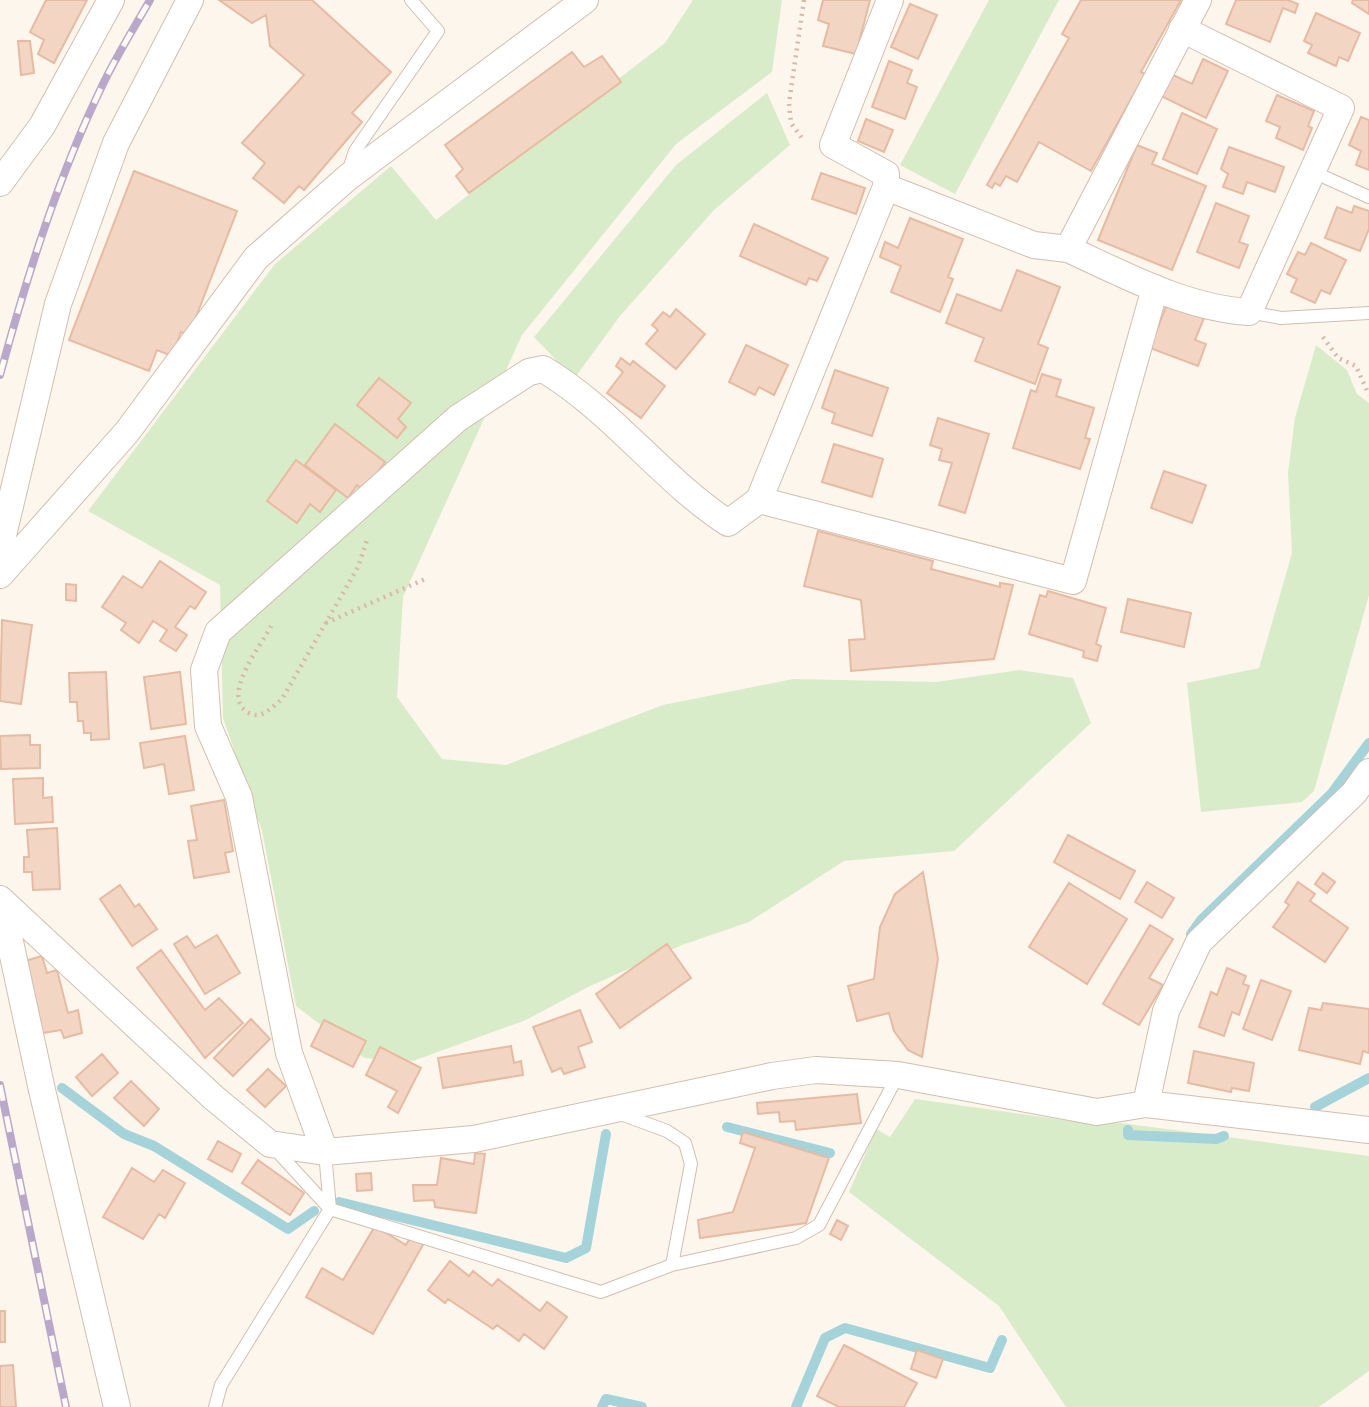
<svg xmlns="http://www.w3.org/2000/svg" width="1369" height="1407" font-family="Cabin,sans-serif">
<rect width="100%" height="100%" fill="#fdf6ec"/>
<!-- green -->
<path fill="#d8ecc9" d="M693,0h89l-10,72 -96,72 -154,191 -119,262 -6,100 45,62 64,6 157,-60 130,-26 143,3 83,-12 54,8 18,45 -137,128 -110,10 -95,61 -67,23 -94,42 -62,33 -113,41 -49,-3 -68,-52 -34,-175 -39,-113 -3,-133 -132,-74 187,-247 116,-98 45,54 229,-177z
M989,0h70l-104,194 -55,-29z
M767,93l23,52 -76,65 -94,106 -46,63 -40,-42 142,-172z
M1316,345l31,25 10,24 12,9v192l-55,196 -12,11 -101,10 -14,-129 72,-15 33,-115 -4,-80 7,-55z
M915,1099l177,25 29,-1 248,33v215l-50,36h-253l-67,-101 -150,-114 27,-63 14,8z"/>
<g fill="none" stroke-linecap="round" stroke-linejoin="round">
<!-- stream -->
<path stroke="#a5d3da" stroke-width="10" d="M1191,934l11,-15 130,-126 37,-50
M62,1088l62,46 30,12 134,83 26,-18
M1315,1107l54,-29
M727,1127l103,26
M1128,1130v5l88,4 8,-3
M339,1202l227,56 20,-10 20,-114
M602,1407l4,-8 36,8
M796,1407l29,-69 20,-10 145,40 12,-28"/>
</g>
<!-- building -->
<path fill="#f3d5c3" stroke="#e6bba3" stroke-width="2" d="M46,0h41l-33,63 -16,-9 6,-14 -14,-8z
M219,0h93l79,72 -39,41 10,9 -58,68 -5,-4 -15,17 -31,-25 12,-15 -23,-20 62,-68 -34,-29 -4,-31 -14,8z
M823,0h47l-14,54 -33,-8 6,-22 -11,-4z
M1081,0h100l-40,72 4,2 -54,97 -52,-29 -22,40 -11,-6 -6,10 -5,-3 -3,5 -5,-3 82,-147 -7,-4z
M1236,0h52l10,4 -3,9 -12,-5 -13,34 -44,-18z
M1353,0h16v14l-17,-11z
M910,4l27,11 -19,44 -27,-12z
M1316,13l44,20 -12,28 -9,-4 -3,9 -28,-13 4,-8 -8,-4z
M18,41h12l4,32 -13,2z
M572,52l12,15 18,-11 19,26 -152,111 -13,-17 7,-7 -18,-24z
M1203,59l25,12 -22,47 -49,-24 10,-22 25,12z
M889,61l23,9 -5,13 10,4 -12,32 -33,-12z
M1277,95l37,16 -6,15 4,2 -9,22 -27,-12 4,-11 -14,-6z
M1182,113l35,16 -20,45 -34,-15z
M1361,117l8,3v50l-13,-5 5,-14 -12,-6z
M866,119l27,11 -9,22 -26,-11z
M1137,145l20,8 -5,11 54,22 -34,84 -74,-30z
M1229,147l55,20 -9,25 -28,-10 -4,12 -20,-7 5,-13 -7,-5z
M134,171l103,40 -48,124 -8,-3 -9,24 -15,-6 -8,21 -80,-31z
M821,173l44,15 -9,26 -44,-15z
M1216,203l33,13 -10,26 9,3 -9,23 -42,-16z
M1354,206l15,5v18l-9,22 -35,-13 12,-31 15,6z
M910,218l53,21 -15,38 5,2 -13,33 -49,-20 10,-26 -21,-9 5,-15 13,6z
M754,224l74,34 -11,23 -8,-3 -3,7 -66,-29z
M1311,243l35,17 -16,34 -9,-4 -6,13 -24,-11 6,-13 -10,-5 11,-22 7,3z
M1017,270l43,17 -22,57 10,4 -13,36 -60,-23 9,-23 -38,-15 11,-29 44,17z
M1167,304l37,14 -9,22 11,4 -8,22 -48,-18z
M676,309l29,25 -29,35 -30,-25 12,-14 -6,-5 11,-13 7,5z
M746,345l42,20 -14,30 -15,-8 -4,8 -26,-13z
M621,358l9,7 3,-4 32,25 -24,32 -34,-25 16,-21 -7,-6z
M835,370l53,18 -16,48 -40,-13 3,-10 -13,-5z
M1042,374l19,6 -5,16 38,12 -9,30 5,1 -10,30 -67,-21 18,-58 5,2z
M379,378l32,25 -13,16 8,8 -9,11 -40,-33z
M938,418l51,16 -24,79 -26,-8 13,-42 -13,-3 3,-11 -12,-4z
M335,424l50,38 -21,29 -7,-6 -9,13 -43,-33z
M834,444l49,15 -11,38 -50,-15z
M296,460l40,30 -16,22 -10,-8 -13,19 -30,-22z
M1164,471l42,14 -14,38 -41,-15z
M818,531l115,30 -2,8 69,18v-4l13,2 -19,74 -143,12 -2,-31 16,-1 -4,-39 -57,-14z
M160,561l46,31 -11,17 -5,-3 -15,21 12,8 -11,16 -16,-10 7,-11 -14,-9 -14,22 -18,-13 5,-7 -24,-16 21,-31 19,12z
M66,584l10,1v16l-10,-1z
M1048,591l58,17 -10,36 5,2 -4,15 -14,-4 1,-6 -55,-17 11,-39 6,2z
M1128,599l63,14 -7,34 -63,-15z
M2,620l30,5 -11,79 -21,-3z
M106,672l3,67 -18,1v-7h-7l-1,-12h-5l-1,-19h-7l-1,-29z
M180,672l6,52 -35,5 -7,-52z
M30,735v10h10v23l-39,1 -1,-33z
M185,736l9,54 -25,4 -5,-30 -20,4 -4,-25z
M43,778v20l9,-1 1,25 -38,2 -2,-45z
M224,800l9,51 -8,2 4,19 -35,6 -6,-37 9,-1 -6,-34z
M57,828l3,61 -27,1 -1,-18h-8v-15h5l-2,-27z
M1068,835l67,36 -15,28 -66,-37z
M923,872l15,87 -16,98 -14,-7 -14,-19 -5,-18 -32,8 -9,-35 26,-7 6,-52 15,-33z
M1323,873l12,9 -8,11 -12,-9z
M1147,882l27,16 -12,20 -27,-16z
M1298,882l17,12 -5,7 38,27 -23,34 -52,-35 16,-22 -4,-3z
M1069,883l58,36 -40,65 -58,-37z
M120,885l15,22 4,-3 18,25 -25,17 -32,-47z
M1150,925l23,14 -24,39 14,7 -24,40 -36,-21z
M217,935l23,38 -35,21 -31,-50 13,-8 8,12z
M667,944l24,34 -71,50 -24,-34z
M161,950l44,60 14,-12 24,25 -38,35 -68,-90z
M42,956l5,17 10,-3 11,43 10,-3 4,23 -18,5 -3,-8 -19,3 -17,-72z
M1227,968l19,8 -3,8 6,2 -10,29 -7,-3 -8,24 -25,-9 12,-35 6,3z
M1261,980l30,11 -19,49 -29,-11z
M1323,1003l46,6v44l-6,-2 -3,13 -61,-14 10,-42 12,2z
M580,1010l12,32 -14,5 7,20 -21,7 -3,-6 -9,4 -19,-45z
M251,1019l19,20 -37,37 -19,-18z
M324,1020l42,21 -13,26 -42,-21z
M511,1046l3,17 7,-2 2,14 -80,13 -5,-30z
M380,1047l41,21 -23,45 -10,-6 9,-16 -31,-16z
M1194,1051l60,12 -5,28 -17,-3 -1,4 -43,-9z
M102,1054l16,19 -26,23 -16,-19z
M268,1069l18,17 -21,21 -18,-17z
M131,1081l28,28 -15,17 -30,-28z
M857,1094l4,29 -65,7 -1,-9 -15,1 -1,-10 -21,2 -1,-11z
M743,1132l86,26 -23,65 -106,15 -2,-18 35,-8 22,-64 -15,-5z
M218,1141l23,13 -9,18 -24,-13z
M475,1153l10,1 -9,59 -41,-6 -1,-7 -20,1 -1,-16h24l4,-27 33,6z
M258,1160l46,33 -14,22 -48,-32z
M132,1168l22,14 9,-12 22,13 -20,35 -6,-4 -16,25 -40,-22z
M371,1173l1,17 -15,1 -1,-17z
M837,1220l11,6 -7,14 -11,-6z
M375,1226l31,19 5,-9 13,7 -51,91 -67,-37 16,-29 21,12z
M450,1261l19,15 4,-5 19,15 6,-7 42,32 7,-9 20,15 -23,32 -20,-15 -5,7 -22,-16 -4,4 -45,-30 -3,4 -17,-13z
M0,1311h5v31h-5z
M844,1345l73,38 -13,24h-65l-22,-11z
M917,1350l26,9 -7,19 -25,-9z
M13,1365l3,42h-16v-41z"/>
<g fill="none" stroke-linecap="round" stroke-linejoin="round">
<defs>
<path id="lane" d="M1311,171l58,26
M348,172l7,-21 83,-120 -27,-31
M1249,312l32,6 88,-5
M618,1113l49,18 18,12 6,21 -19,101
M275,1149l55,60 -5,-57
M215,1407l6,-22 109,-176 271,83 71,-27 124,-27 23,-13 79,-150"/>
<path id="street" d="M0,183l42,-57 69,-126
M886,187l148,58 34,4 130,-249
M1068,249c57,26 117,59 181,63l92,-204 -159,-79
M759,500l314,81 82,-293
M0,548l58,-244 58,-161 74,-143
M0,575l127,-143 129,-174 91,-80 238,-178
M0,899l214,199 56,46 55,8 149,-13 298,-63 44,-6 82,5 199,37 49,-8 223,26
M1,900l41,190 75,317
M1146,1104l20,-93 33,-69 155,-149 15,-21
M325,1152l-36,-99 -50,-256 -31,-71 -4,-56 14,-38 240,-214 71,-46 14,-3c69,41 118,110 185,154l31,-23 127,-313v-13l-53,-29 57,-145"/>
</defs>
<!-- lane casing -->
<use href="#lane" stroke="#d1beb0" stroke-width="14"/>
<!-- street casing -->
<use href="#street" stroke="#d1beb0" stroke-width="28"/>
<!-- path -->
<path stroke="#d9b8a5" stroke-width="4.5" stroke-dasharray="2 5" stroke-linecap="butt" d="M804,0l-15,103 2,20 13,18
M1323,337l15,21 18,8 13,29
M326,623l99,-44
M271,626c-10,20 -52,71 -22,87 13,7 23,-6 33,-14l76,-132 10,-30"/>
<!-- lane -->
<use href="#lane" stroke="#fff" stroke-width="12"/>
<!-- street -->
<use href="#street" stroke="#fff" stroke-width="26"/>
<defs>
<path id="rail" d="M0,375c27,-99 58,-198 103,-291 14,-29 31,-56 47,-84
M0,1085l66,322"/>
</defs>
<!-- rail casing -->
<use href="#rail" stroke="#b9a8c9" stroke-width="8"/>
<!-- rail -->
<use href="#rail" stroke="#fffaf3" stroke-width="5" stroke-dasharray="16" stroke-linecap="butt"/>
</g>
</svg>
